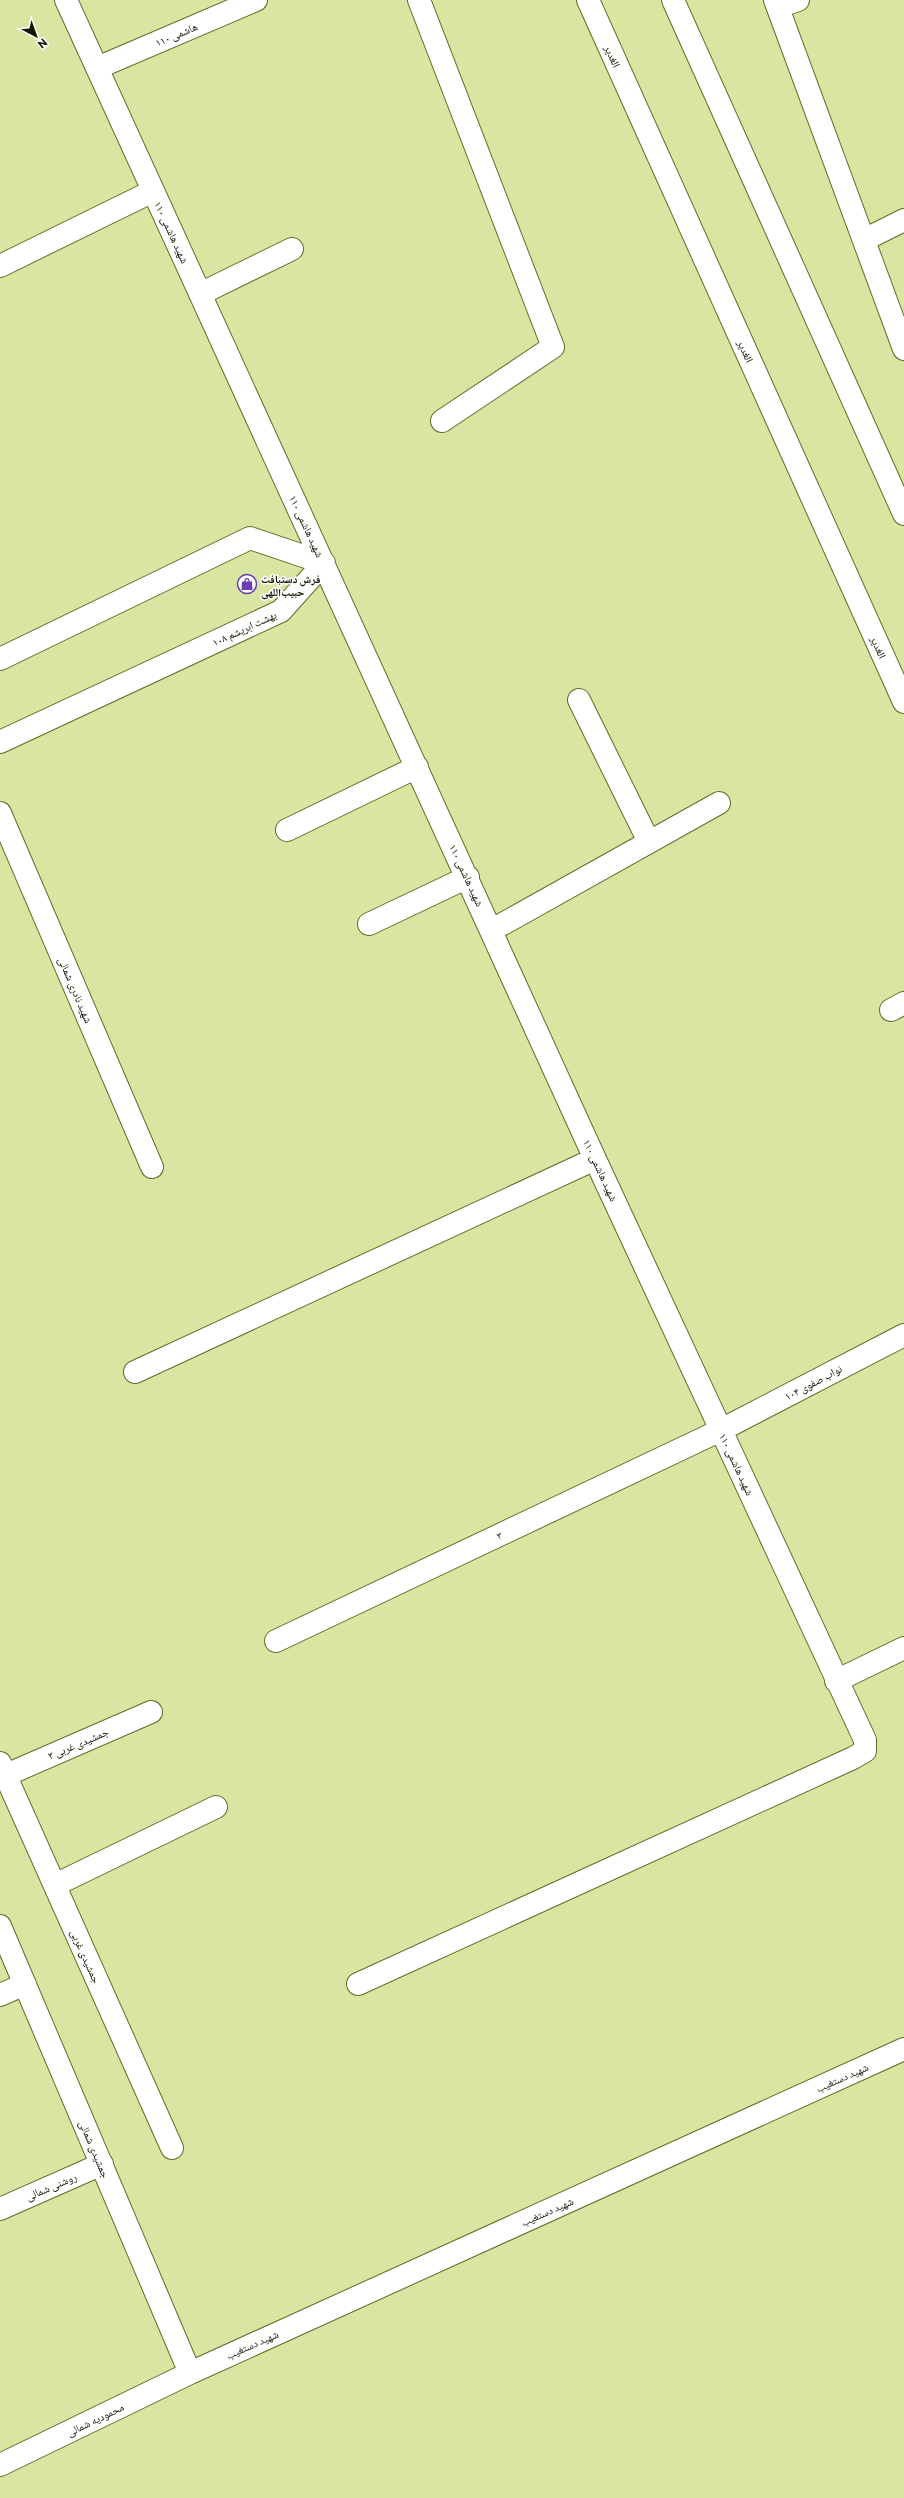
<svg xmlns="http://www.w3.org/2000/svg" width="904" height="2498" font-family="Commissioner,'Noto Naskh Arabic',sans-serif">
<rect width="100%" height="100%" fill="#d8e6a1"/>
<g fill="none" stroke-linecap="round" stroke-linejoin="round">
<defs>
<path id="minor" d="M66,0l529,1159 270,581v11l-12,7 -495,226
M419,0l134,347 -111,74
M775,0l129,349
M778,7l20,-7
M97,68l159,-68
M864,240l40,-20
M0,266l153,-75
M200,294l92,-45
M0,659l250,-121 74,25 -43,48 -281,131
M579,700l70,142
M0,813l152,354
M287,830l130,-63
M369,924l99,-47
M492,930l227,-127
M891,1010l13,-7
M135,1372l460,-213
M276,1641l445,-211 183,-95
M836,1681l68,-33
M0,1763l172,385
M6,1775l145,-63
M55,1885l161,-78
M0,1926l190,447
M0,1995l25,-11
M0,2209l102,-45
M0,2465l190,-92 714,-324"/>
<path id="major" d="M588,0l316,702
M673,0l231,514"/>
</defs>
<!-- minor casing -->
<use href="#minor" stroke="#616c2a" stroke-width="24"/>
<!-- major casing -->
<use href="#major" stroke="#616c2a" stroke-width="24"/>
<!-- minor -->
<use href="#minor" stroke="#fff" stroke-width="22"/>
<!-- major -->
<use href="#major" stroke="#fff" stroke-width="22"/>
</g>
<!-- icons -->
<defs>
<symbol id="shop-ring" viewBox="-11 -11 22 22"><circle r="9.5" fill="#fefefe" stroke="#6c3db4" stroke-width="1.5"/><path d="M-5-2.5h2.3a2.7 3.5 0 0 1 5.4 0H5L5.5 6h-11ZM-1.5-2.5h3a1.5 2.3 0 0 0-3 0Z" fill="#6c3db4"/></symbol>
</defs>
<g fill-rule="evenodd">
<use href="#shop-ring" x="236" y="573" width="22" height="22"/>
</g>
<g text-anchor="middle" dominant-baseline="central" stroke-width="3" stroke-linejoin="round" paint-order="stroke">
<!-- street labels -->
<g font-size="11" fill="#121600" stroke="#fefefe">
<text transform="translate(176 34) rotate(-23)">هاشمی ۱۱۰</text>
<text transform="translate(613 56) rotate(66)">الغدیر</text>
<text transform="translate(172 232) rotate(65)">شهید هاشمی ۱۱۰</text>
<text transform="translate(746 351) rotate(66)">الغدیر</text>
<text transform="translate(307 526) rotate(65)">شهید هاشمی ۱۱۰</text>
<text transform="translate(244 628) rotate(-25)">بهشت ابریشم ۱۰۸</text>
<text transform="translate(879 647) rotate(66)">الغدیر</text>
<text transform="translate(467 875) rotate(65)">شهید هاشمی ۱۱۰</text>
<text transform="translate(76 990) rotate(67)">شهید نادری شمالی</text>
<text transform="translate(601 1170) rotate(65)">شهید هاشمی ۱۱۰</text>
<text transform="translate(813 1382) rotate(-28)">نواب صفوی ۱۰۴</text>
<text transform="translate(737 1464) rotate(65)">شهید هاشمی ۱۱۰</text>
<text transform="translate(499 1535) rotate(-25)">۳</text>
<text transform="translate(78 1743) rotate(-23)">جمشیدی غربی ۳</text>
<text transform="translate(86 1956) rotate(66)">جمشیدی غربی</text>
<text transform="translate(842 2077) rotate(-24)">شهید دستغیب</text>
<text transform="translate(95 2149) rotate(67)">جمشیدی شمالی</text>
<text transform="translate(51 2186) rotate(-23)">روشنی شمالی</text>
<text transform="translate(547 2211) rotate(-24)">شهید دستغیب</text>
<text transform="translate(252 2344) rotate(-24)">شهید دستغیب</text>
<text transform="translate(95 2419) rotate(-26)">محمودیه شمالی</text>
</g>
<!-- poi labels -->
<g font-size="11" font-weight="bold" fill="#121600" stroke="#fefefe" text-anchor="start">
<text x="261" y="578">فرش دستبافت<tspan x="261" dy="13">حبیب‌اللهی</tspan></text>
</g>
</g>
<!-- north arrow -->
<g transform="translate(36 36) rotate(139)" stroke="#fefefe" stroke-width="3" paint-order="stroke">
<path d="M0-3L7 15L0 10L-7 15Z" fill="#121600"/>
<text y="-6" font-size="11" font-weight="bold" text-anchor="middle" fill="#121600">N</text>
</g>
</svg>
